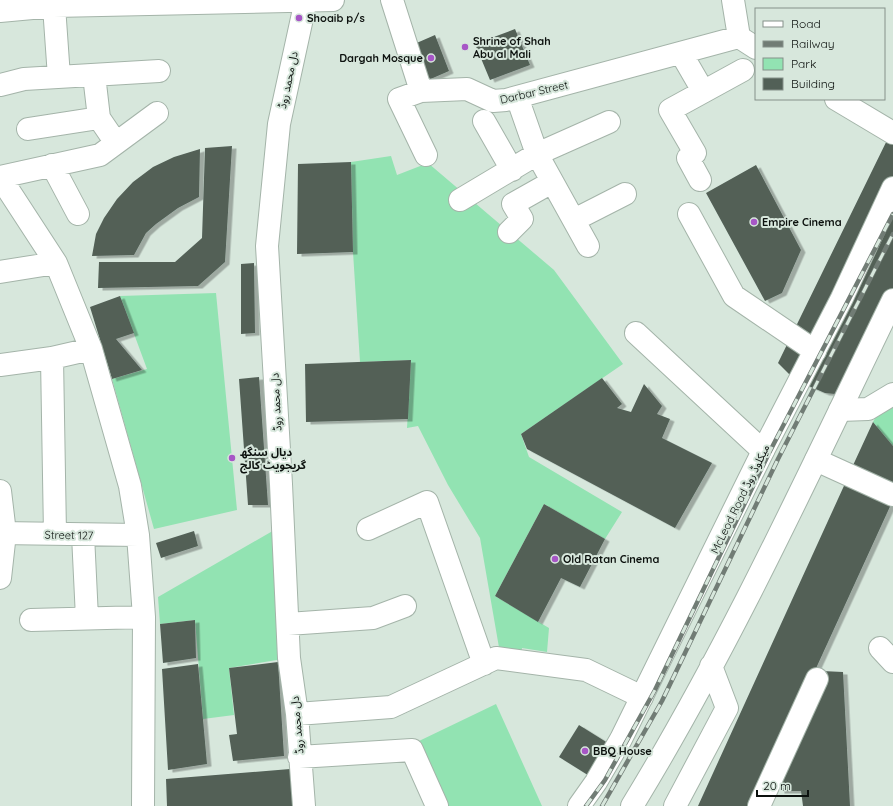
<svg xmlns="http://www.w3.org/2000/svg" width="893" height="806" font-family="Quicksand,'Noto Sans Arabic',sans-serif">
<defs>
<filter id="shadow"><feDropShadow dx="4.5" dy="2.5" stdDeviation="0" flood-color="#0004"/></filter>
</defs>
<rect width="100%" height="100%" fill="#d7e7dc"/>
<!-- green -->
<path fill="#92e3b2" d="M391,156l6,19 31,-12 126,107 69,94 -102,70 8,23 93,55 -17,27 -61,-35 -49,92 54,32 -2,24 -25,-4 -1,14 -20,-3 -21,-121 -32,-53 -30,-59 -11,2 4,-68 -51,2 -7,-110 -2,-90z
M216,293l21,217 -83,19 -42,-150 35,-10 -27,-73z
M893,399v47l-20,-24 9,-16z
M283,525l6,133 -60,10 5,47 -31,4 -8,-99 -35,4 -2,-27z
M496,704l46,102h-94l-29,-65z"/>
<!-- building -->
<path fill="#526057" filter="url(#shadow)" d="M515,29l15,36 -40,15 -15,-36z
M435,35l14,36 -23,10 -14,-36z
M893,128v171l-48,96 -20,-2 -30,-13 -17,-17z
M232,146l-7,116 -27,24 -100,2 1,-26h76l27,-24 3,-90z
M200,149l-1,48 -21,11 -22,16 -10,9 -12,22 -42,1 4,-22 8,-16 13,-19 16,-17 20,-15 21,-10z
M351,162l2,90 -56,2 1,-90z
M756,165l45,85 -19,43 -17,8 -59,-108z
M254,263l1,70 -14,1v-70z
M120,296l14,37 -18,6 26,31 -30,9 -22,-72z
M411,360l-3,59 -102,3 -1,-58z
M259,377l9,128h-20l-9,-126z
M602,378l20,26 -5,4 14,4 13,-28 18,22 -5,8 13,5 -8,19 50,25 -37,65 -148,-79 -6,-15z
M873,422l20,24v46l-44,-18z
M848,477l45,23 -140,306h-55z
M544,504l61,35 -25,48 -19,-9 -23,44 -43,-26z
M194,531l4,15 -37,12 -5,-15z
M195,620l1,38 -33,5 -3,-39z
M278,662l6,94 -51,5 -4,-26 8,-1 -8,-66z
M198,664l9,100 -39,6 -6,-101z
M822,671l21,1 7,134h-47l-2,-15h-21v-14z
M579,725l32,20 -20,32 -32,-20z
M290,769l3,37h-126l-1,-27z"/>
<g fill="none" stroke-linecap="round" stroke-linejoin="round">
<defs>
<path id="minor" d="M392,0l29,91
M733,0l6,37 17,11
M54,6l5,71
M0,11l54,-5 279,-6
M681,53l22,38
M94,75l5,43 17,25
M0,85l24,-6 135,-8
M517,97l20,57 51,92
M836,99l57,34
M484,121l28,49
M28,129l71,-11
M426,155l-27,-56 22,-8 46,-2 26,12 13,-1 233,-63
M52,165l26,49
M0,177l56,86 35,86 39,137 8,49 6,82 -1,189
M0,177l100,-22 57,-42
M700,180l-12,-22 7,-5 -25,-43 73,-40
M460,200l77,-46 72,-32
M689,214l45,82 81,55
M574,220l51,-26
M509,232l13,-13 -9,-15 39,-22
M0,272l56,-9
M636,333l127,118
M52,358l3,176
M0,365l52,-7 39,-9
M840,410l28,-1 25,-15
M816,460l77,35
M0,491l5,42 -5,45
M368,529l59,-27 57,162
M0,533l138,2
M83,535l4,83
M31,620l113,-3
M288,624l85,-6 32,-12
M880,648l13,14
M297,714l94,-7 105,-49 90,12 56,27
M299,757l113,-7 25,56
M304,806l-7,-92 -8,-56 -8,-174 -14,-238 12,-122 27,-124
M759,806l58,-127"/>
<path id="major" d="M579,806l17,-24 25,-43 142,-288 79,-153 51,-110
M632,806c99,-162 178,-335 261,-506
M675,806l52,-98 -16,-42"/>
</defs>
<!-- minor casing -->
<use href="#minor" stroke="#a4b4a9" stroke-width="24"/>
<!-- major casing -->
<use href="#major" stroke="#a4b4a9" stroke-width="24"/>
<!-- minor -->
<use href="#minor" stroke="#fff" stroke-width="22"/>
<!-- major -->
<use href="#major" stroke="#fff" stroke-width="22"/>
<defs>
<path id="rail" d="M586,806l19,-26 50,-90 114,-237 124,-239
M602,806l60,-105 116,-242 115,-225"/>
</defs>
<!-- rail casing -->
<use href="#rail" stroke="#717c75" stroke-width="4.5"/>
<!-- rail -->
<use href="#rail" stroke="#d7e7dc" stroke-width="3" stroke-dasharray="9" stroke-linecap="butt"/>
</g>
<!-- markers -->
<g fill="#a756c6" stroke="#d7e7dc" stroke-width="1.5">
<circle cx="299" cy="18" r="4"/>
<circle cx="465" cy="47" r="4"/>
<circle cx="431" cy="58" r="4"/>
<circle cx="754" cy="222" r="4"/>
<circle cx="232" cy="458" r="4"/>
<circle cx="555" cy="559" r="4"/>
<circle cx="585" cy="751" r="4"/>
</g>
<g text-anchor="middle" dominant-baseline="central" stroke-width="4" stroke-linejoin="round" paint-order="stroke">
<!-- poi labels -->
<g font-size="11" font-weight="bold" fill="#0c110e" stroke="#d7e7dc" text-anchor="start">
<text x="307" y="18">Shoaib p/s</text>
<text x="473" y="41">Shrine of Shah<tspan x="473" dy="13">Abu al Mali</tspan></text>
<text x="423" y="58" text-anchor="end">Dargah Mosque</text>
<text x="762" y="222">Empire Cinema</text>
<text x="240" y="452">دیال سنگھ<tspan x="240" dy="13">گریجویٹ کالج</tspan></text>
<text x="563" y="559">Old Ratan Cinema</text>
<text x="593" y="751">BBQ House</text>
</g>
<!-- street labels -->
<g font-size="11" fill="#0c110e" stroke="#d7e7dc">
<text transform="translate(288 80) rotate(-78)">دل محمد روڈ</text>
<text transform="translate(534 92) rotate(-13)">Darbar Street</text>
<text transform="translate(276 402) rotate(-93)">دل محمد روڈ</text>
<text transform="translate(740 499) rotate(-64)">McLeod Road میکلوڈ روڈ</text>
<text transform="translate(69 535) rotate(1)">Street 127</text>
<text transform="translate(297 725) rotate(-95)">دل محمد روڈ</text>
</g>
</g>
<!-- legend -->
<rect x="755" y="8" width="130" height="92" fill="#d7e7dc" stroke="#86918a"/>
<rect x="763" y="21" width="20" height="6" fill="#ffffff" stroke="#86918a"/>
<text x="791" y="28" font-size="12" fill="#0c110e">Road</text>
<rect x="763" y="41" width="20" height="6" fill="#717c75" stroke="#86918a"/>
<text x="791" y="48" font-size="12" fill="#0c110e">Railway</text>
<rect x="763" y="58" width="20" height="12" fill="#92e3b2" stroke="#86918a"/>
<text x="791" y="68" font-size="12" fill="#0c110e">Park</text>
<rect x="763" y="78" width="20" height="12" fill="#526057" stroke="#86918a"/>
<text x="791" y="88" font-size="12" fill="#0c110e">Building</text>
<!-- scale -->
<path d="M757 790v6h51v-6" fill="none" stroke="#0c110e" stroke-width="2"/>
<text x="763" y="790" font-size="12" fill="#0c110e" stroke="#d7e7dc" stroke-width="3" paint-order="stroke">20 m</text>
</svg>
